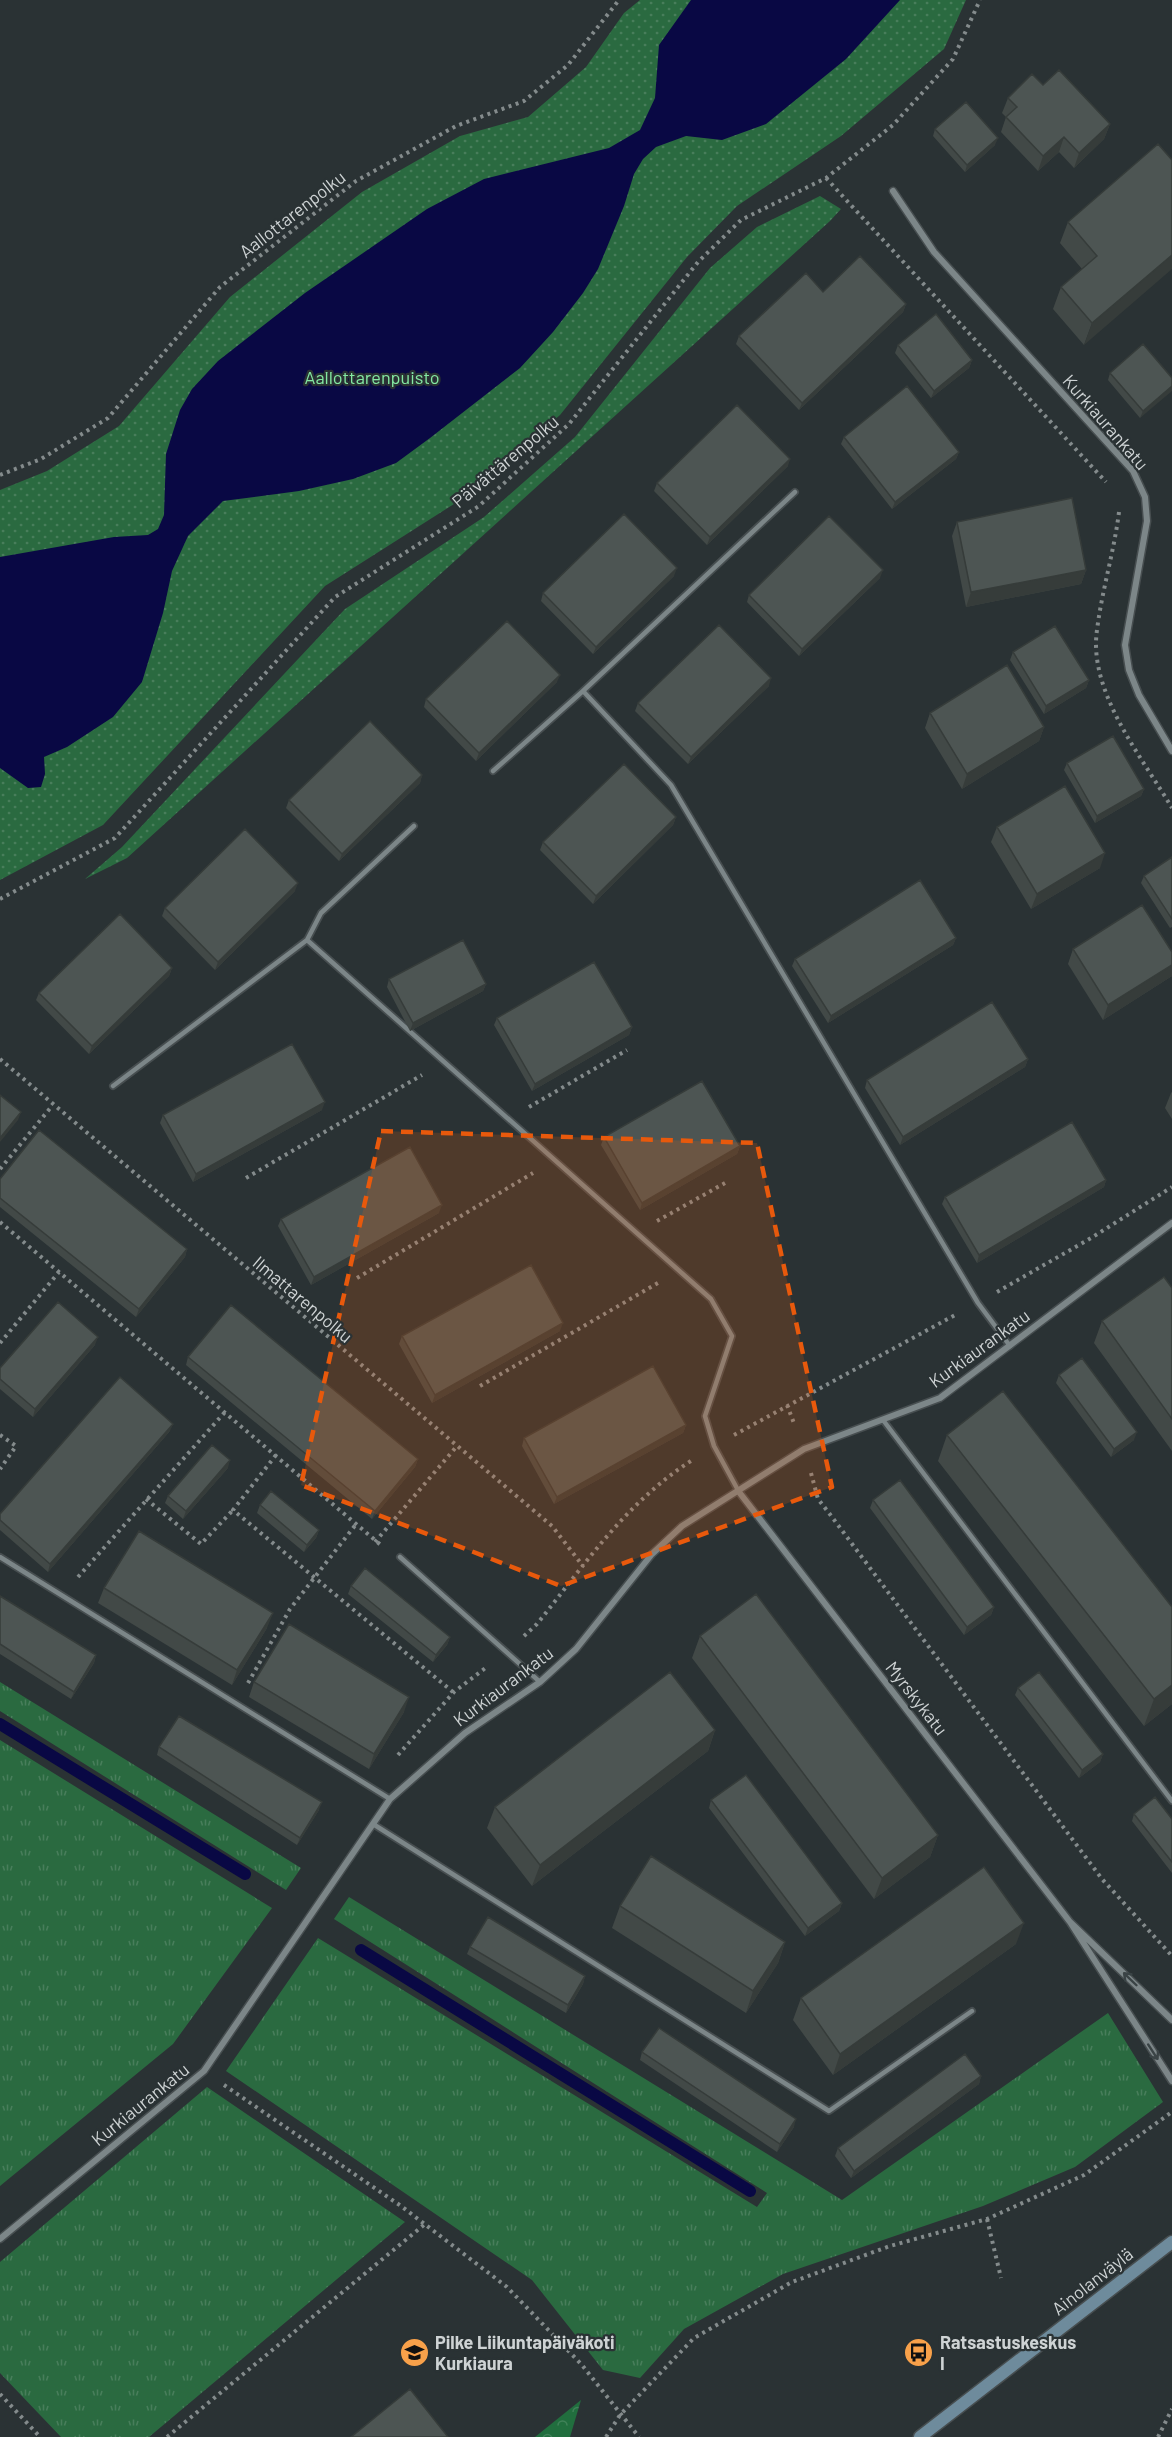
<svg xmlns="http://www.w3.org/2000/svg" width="1172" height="2437" font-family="Barlow,sans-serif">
<defs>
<pattern id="grass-tufts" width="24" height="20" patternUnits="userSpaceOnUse" patternTransform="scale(1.5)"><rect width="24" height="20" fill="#2a6a40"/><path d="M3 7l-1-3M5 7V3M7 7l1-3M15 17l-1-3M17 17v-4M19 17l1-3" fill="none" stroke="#487e5b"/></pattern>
<pattern id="forest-crowns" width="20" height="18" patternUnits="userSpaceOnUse" patternTransform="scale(1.5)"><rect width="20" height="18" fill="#216e3e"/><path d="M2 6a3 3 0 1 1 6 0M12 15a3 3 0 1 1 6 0" fill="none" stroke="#408259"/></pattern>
<pattern id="park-dots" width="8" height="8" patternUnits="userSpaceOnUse" patternTransform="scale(1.5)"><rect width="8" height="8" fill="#2a6a40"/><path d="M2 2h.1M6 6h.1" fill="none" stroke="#487e5b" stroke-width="1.8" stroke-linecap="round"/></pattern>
</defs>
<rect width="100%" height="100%" fill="#2a3234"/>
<!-- grass -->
<path fill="url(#grass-tufts)" d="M0,1682l301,186 -15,22 -286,-179z
M0,1740l272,168 -99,136 -173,142z
M349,1897l493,303 266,-187 55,89 -88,65 -92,39 -200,68 -99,55 -44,49 -37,-8 -71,-90 -306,-209 92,-133 439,269 10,-14 -433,-274z
M207,2087l198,135 -256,215h-88l-61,-64v-111z"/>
<!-- forest -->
<path fill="url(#forest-crowns)" d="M581,2400l-11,37h-35z"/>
<!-- park -->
<path fill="url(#park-dots)" d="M640,0h326l-22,49 -103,87 -104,70 -50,51 -127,158 -95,82 -140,89 -222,239 -103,55v-390l47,-19 72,-45 111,-129 132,-105 98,-56 68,-19 58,-50 38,-54z
M820,196l21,13 -11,12 -703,637 -42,21 37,-32 223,-238 139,-92 91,-80 135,-169 47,-41z"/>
<!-- water -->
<path fill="#090844" d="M691,0h209l-54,59 -80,65 -44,16 -36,-4 -30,11 -13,12 -9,15 -10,32 -26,63 -15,24 -30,39 -33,36 -90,70 -34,25 -43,16 -54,12 -76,10 -35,35 -16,35 -9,42 -21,69 -29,35 -46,30 -23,10 1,17 -4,13 -13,1 -28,-20v-211l114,-20 34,-2 10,-6 6,-14 2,-61 14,-44 12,-21 26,-28 87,-68 122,-84 57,-30 125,-31 31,-18 15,-32 4,-53z"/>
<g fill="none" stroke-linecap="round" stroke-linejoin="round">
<!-- stream -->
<path stroke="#090844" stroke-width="12" d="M0,1724l245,150
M361,1950l389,241"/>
<defs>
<path id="lane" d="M795,492l-212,199 88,94 307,518 32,43
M493,771l90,-80
M414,826l-93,87 -14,27 404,359 21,37 -27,80 9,30 25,46
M113,1086l194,-146
M883,1420l289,381
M0,1557l390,242
M400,1557l140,125
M373,1824l456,287 143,-100"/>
<path id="street" d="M893,191l41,61 199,219 12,26 2,24 -22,124 4,25 10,25 33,56
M739,1492l331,430
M1172,2020l-102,-98 102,159
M0,2239l204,-168 186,-272 75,-66 75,-51 36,-33 76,-95 30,-28 122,-77 136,-51 232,-175"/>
<path id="secondary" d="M920,2437l252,-195"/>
</defs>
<!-- lane casing -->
<use href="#lane" stroke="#474e50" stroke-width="8"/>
<!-- street casing -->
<use href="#street" stroke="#474e50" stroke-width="9"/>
<!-- secondary casing -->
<use href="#secondary" stroke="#474e50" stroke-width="15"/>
<!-- path -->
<path stroke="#848b8c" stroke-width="4" stroke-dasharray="3 4.5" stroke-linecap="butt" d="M826,178l280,304
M0,475l41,-16 67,-41 112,-131 136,-106 100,-55 68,-25 44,-36 51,-65
M1119,512c-5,40 -17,78 -22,118 -9,62 45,127 75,178
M0,899l115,-61 220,-241 144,-91 90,-82 129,-162 43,-42 85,-42 67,-53 60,-66 27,-59
M0,1059l552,467 31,40
M529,1107l98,-57
M0,1169l52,-63
M246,1178l176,-103
M657,1221l68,-38
M0,1222l382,324
M357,1278l176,-105
M997,1292l94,-54 81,-51
M0,1343l59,-71
M480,1386l178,-103
M787,1405l8,21
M0,1435l16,11 -16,23
M734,1435l223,-121
M276,1455l-43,55 220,182
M811,1473l7,26 11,14 273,366 70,77
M146,1499l55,45 32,-34
M375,1542l82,-96
M78,1577l147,-165
M524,1636l13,-12c49,-61 90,-123 157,-165
M248,1683l42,-74 67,-86
M398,1755l56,-63 34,-26
M224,2085l177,121 106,81 75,78 57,72
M987,2219l14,59
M0,2394l40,43
M167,2437l258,-213
M606,2437l14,-22 74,-77 98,-56 98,-36 97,-27 97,-44 88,-63
M1158,2437l14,-28"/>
<!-- lane -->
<use href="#lane" stroke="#7c8688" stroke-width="4.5"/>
<!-- street -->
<use href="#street" stroke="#7c8688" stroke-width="6"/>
<!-- secondary -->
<use href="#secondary" stroke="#6e8b9c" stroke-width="12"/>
</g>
<!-- wall -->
<path fill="#424947" d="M1043,85l67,39 -6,15 -30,29 -15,-16 -21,19 -37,-39 5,-15 -4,-4 6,-15z
M935,129l60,16 -30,27 -32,-36z
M1158,144l-74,201 -31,-36 8,-22 21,-18 -22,-26 8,-21z
M823,292l83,12 -3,8 -104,98 -63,-66 3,-8z
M898,345l74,15 -3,8 -38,30 -36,-45z
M1110,373l62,5 -32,40 -32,-38z
M844,437l115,15 -3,7 -64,50 -51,-65z
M788,466l-81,79 -53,-54 3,-8z
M957,522l129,48 -5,14 -115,23 -14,-71z
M674,576l-81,78 -52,-53 2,-8z
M880,578l-81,78 -52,-54 2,-7z
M1013,652l76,28 -3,8 -42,26 -34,-54z
M557,682l-81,79 -52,-54 2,-8z
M769,686l-81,78 -53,-53 3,-8z
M930,713l114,14 -5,14 -77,48 -37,-61z
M1067,763l77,26 -3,7 -46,27 -31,-53z
M422,775l-2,8 -81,78 -53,-53 3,-8z
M676,817l-3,8 -80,79 -53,-54 3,-8z
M997,827l103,41 -69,41 -40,-67z
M1172,857v70l-2,1 -29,-45 3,-7z
M295,891l-80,79 -53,-54 3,-8z
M956,938l-3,7 -125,78 -36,-57 3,-7z
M1073,949l99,3v24l-69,44 -35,-56z
M172,968l-3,8 -80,78 -53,-54 3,-7z
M389,979l97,5 -3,7 -73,40 -23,-44z
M497,1018l135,9 -3,8 -97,56 -38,-66z
M1028,1059l-3,8 -125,78 -35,-57 2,-8z
M1172,1092v27l-7,-11 6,-15z
M322,1110l-129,72 -33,-59 3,-8z
M604,1137l136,9 -3,8 -97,56 -39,-65z
M0,1179l187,70 -2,8 -49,60 -136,-110z
M1106,1180l-2,7 -127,76 -35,-59 3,-7z
M439,1213l-128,72 -33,-59 3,-7z
M1172,1288v163l-78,-108 8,-22z
M560,1331l-128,72 -33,-59 3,-8z
M95,1345l-62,72 -33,-28v-21z
M188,1357l230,102 -3,8 -43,52 -186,-154z
M1059,1375l75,65 -23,17 -55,-74z
M686,1425l-3,8 -129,71 -32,-58 2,-8z
M170,1431l-122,141 -48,-42v-16z
M947,1435l225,172v97l-28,22 -206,-265z
M228,1468l-45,51 -18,-16 3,-7z
M873,1500l121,107 -3,8 -27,20 -94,-127z
M260,1505l59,25 -3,8 -12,14 -47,-39z
M351,1586l99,51 -3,8 -14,17 -85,-68z
M104,1588l163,40 -35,57 -134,-82z
M0,1596l96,59 -2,8 -23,36 -71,-45z
M700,1636l238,199 -8,22 -56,42 -182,-241z
M254,1682l150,30 -35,57 -120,-72z
M1018,1688l85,66 -3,8 -21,16 -64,-83z
M715,1730l-7,21 -176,135 -45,-58 8,-21z
M159,1747l160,63 -22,35 -140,-90z
M711,1800l131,103 -3,8 -34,25 -96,-128z
M1134,1814l38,5v54l-40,-52z
M620,1906l165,36 -7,21 -32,50 -134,-85z
M1016,1944l-183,131 -40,-55 8,-22z
M470,1947l115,29 -2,8 -17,29 -99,-59z
M642,2052l152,75 -17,25 -137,-92z
M981,2076l-2,8 -128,94 -16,-22 3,-8z"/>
<!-- shaded-wall -->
<path fill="#363c3a" d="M1110,124l-6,15 -30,29 5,-15z
M1064,137l-5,15 -21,19 5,-15z
M998,138l-3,7 -30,27 2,-7z
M1172,255v14l-88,76 8,-22z
M906,304l-3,8 -104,98 3,-7z
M972,360l-3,8 -38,30 3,-7z
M1172,386v5l-32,27 3,-7z
M959,452l-3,7 -64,50 3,-7z
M790,459l-2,7 -81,79 3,-8z
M677,568l-3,8 -81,78 3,-7z
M883,570l-3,8 -81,78 3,-7z
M1086,570l-5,14 -115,23 5,-15z
M560,675l-3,7 -81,79 3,-8z
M771,678l-2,8 -81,78 3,-7z
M1089,680l-3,8 -42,26 2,-8z
M1044,727l-5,14 -77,48 5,-15z
M422,775l-2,8 -81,78 3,-7z
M1144,789l-3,7 -46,27 2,-7z
M676,817l-3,8 -80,79 3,-8z
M1105,853l-5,15 -69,41 6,-15z
M298,883l-3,8 -80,79 3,-8z
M956,938l-3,7 -125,78 3,-7z
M1172,965v11l-69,44 5,-15z
M172,968l-3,8 -80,78 3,-8z
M486,984l-3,7 -73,40 3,-8z
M632,1027l-3,8 -97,56 3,-7z
M1028,1059l-3,8 -125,78 3,-8z
M325,1102l-3,8 -129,72 3,-8z
M21,1112l-3,8 -18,22v-4z
M740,1146l-3,8 -97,56 2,-7z
M1106,1180l-2,7 -127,76 2,-8z
M442,1205l-3,8 -128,72 3,-8z
M187,1249l-2,8 -49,60 3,-8z
M563,1323l-3,8 -128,72 3,-8z
M98,1337l-3,8 -62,72 2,-8z
M173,1424l-3,7 -122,141 2,-8z
M686,1425l-3,8 -129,71 3,-7z
M1137,1432l-3,8 -23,17 3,-8z
M418,1459l-3,8 -43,52 3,-8z
M230,1460l-2,8 -45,51 3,-8z
M319,1530l-3,8 -12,14 3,-7z
M994,1607l-3,8 -27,20 3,-8z
M273,1613l-6,15 -35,57 5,-15z
M450,1637l-3,8 -14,17 3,-7z
M96,1655l-2,8 -23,36 3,-7z
M1172,1685v19l-28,22 10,-27z
M409,1697l-5,15 -35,57 5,-15z
M715,1730l-7,21 -176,135 8,-21z
M1103,1754l-3,8 -21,16 3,-8z
M322,1802l-3,8 -22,35 3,-7z
M938,1835l-8,22 -56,42 8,-21z
M842,1903l-3,8 -34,25 3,-8z
M1024,1923l-8,21 -183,131 7,-21z
M785,1942l-7,21 -32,50 7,-22z
M585,1976l-2,8 -17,29 2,-8z
M981,2076l-2,8 -128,94 3,-7z
M796,2119l-2,8 -17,25 3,-8z"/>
<!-- building -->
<path fill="#4d5553" stroke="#363c3a" stroke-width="1.5" d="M1059,70l51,54 -31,29 -15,-16 -21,19 -37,-39 11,-10 -9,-9 24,-24 11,11z
M966,102l32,36 -31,27 -32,-36z
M1158,144l14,16v95l-80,68 -31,-36 36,-31 -29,-34z
M860,256l46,48 -104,99 -63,-67 67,-63 17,19z
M936,314l36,46 -38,31 -36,-46z
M1143,344l29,34v8l-29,25 -33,-38z
M907,386l52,66 -64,50 -51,-65z
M737,405l53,54 -80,78 -53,-54z
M1072,498l14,72 -115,22 -14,-70z
M624,514l53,54 -81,79 -53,-54z
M829,516l54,54 -81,79 -53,-54z
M507,621l53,54 -81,78 -53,-54z
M719,625l52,53 -80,79 -53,-54z
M1055,626l34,54 -43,26 -33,-54z
M1007,665l37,62 -77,47 -37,-61z
M370,721l52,54 -80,79 -53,-54z
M1113,736l31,53 -47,27 -30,-53z
M624,764l52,53 -80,79 -53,-54z
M1065,786l40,67 -68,41 -40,-67z
M245,829l53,54 -80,79 -53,-54z
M1172,857v62l-28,-43z
M920,880l36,58 -125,78 -36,-57z
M1142,905l30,47v13l-64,40 -35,-56z
M120,914l52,54 -80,78 -53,-53z
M463,940l23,44 -73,39 -24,-44z
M594,962l38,65 -97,57 -38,-66z
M992,1002l36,57 -125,78 -36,-57z
M292,1044l33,58 -129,72 -33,-59z
M702,1081l38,65 -98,57 -38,-66z
M0,1095l21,17 -21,26z
M1072,1122l34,58 -127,75 -34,-58z
M39,1130l148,119 -48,60 -139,-111v-19z
M410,1147l32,58 -128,72 -33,-58z
M531,1265l32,58 -128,72 -33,-59z
M1164,1277l8,11v131l-70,-98z
M58,1302l40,35 -63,72 -35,-30v-11z
M231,1305l187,154 -43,52 -187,-154z
M1082,1358l55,74 -23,17 -55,-74z
M653,1366l33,59 -129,72 -33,-59z
M120,1377l53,47 -123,140 -50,-44v-6z
M1003,1391l169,216v78l-18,14 -207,-264z
M212,1445l18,15 -44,51 -18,-15z
M900,1480l94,127 -27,20 -94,-127z
M271,1491l48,39 -12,15 -47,-40z
M139,1531l134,82 -36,57 -133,-82z
M365,1568l85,69 -14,18 -85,-69z
M756,1594l182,241 -56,43 -182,-242z
M0,1596l96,59 -22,37 -74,-48z
M289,1624l120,73 -35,57 -120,-72z
M670,1672l45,58 -175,135 -45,-58z
M1039,1672l64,82 -21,16 -64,-82z
M179,1716l143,86 -22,36 -141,-91z
M746,1775l96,128 -34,25 -97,-128z
M1155,1797l17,22v43l-38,-48z
M651,1856l134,86 -32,49 -133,-85z
M984,1867l40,56 -184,131 -39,-56z
M488,1917l97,59 -17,29 -98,-58z
M659,2028l137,91 -16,25 -138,-92z
M965,2054l16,22 -127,95 -16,-23z
M410,2389l38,48h-97z"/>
<!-- one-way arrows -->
<defs><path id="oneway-shaft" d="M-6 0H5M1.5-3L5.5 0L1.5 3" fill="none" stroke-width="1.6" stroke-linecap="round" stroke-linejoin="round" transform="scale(1.5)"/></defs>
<g stroke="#3a4345">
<use href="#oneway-shaft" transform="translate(1130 1979) rotate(-136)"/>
<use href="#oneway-shaft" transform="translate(1153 2052) rotate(57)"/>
</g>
<!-- marked area -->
<path fill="#e8590c" fill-opacity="0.2" stroke="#e8590c" stroke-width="4.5" stroke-dasharray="12 8" stroke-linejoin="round" d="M381,1131l376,12 75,344 -271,99 -260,-101z"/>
<!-- icons -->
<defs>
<symbol id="school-disc" viewBox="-11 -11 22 22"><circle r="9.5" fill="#f8a14a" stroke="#2a3234"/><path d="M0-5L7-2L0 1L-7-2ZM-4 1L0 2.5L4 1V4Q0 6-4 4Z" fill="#111"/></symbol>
<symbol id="bus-disc" viewBox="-11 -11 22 22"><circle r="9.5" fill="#f8a14a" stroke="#2a3234"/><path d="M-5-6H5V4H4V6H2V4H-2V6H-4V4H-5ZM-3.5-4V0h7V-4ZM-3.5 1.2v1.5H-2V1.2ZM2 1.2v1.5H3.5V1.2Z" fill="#111"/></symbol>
</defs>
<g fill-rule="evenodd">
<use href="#school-disc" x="398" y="2336" width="33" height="33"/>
<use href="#bus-disc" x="902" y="2336" width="33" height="33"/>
</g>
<g text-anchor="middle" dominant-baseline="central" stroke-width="4.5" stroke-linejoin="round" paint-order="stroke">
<!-- street labels -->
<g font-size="18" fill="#ced3d4" stroke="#2a3234">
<text transform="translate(292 214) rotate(-38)">Aallottarenpolku</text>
<text transform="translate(1106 422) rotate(49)">Kurkiaurankatu</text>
<text transform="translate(505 461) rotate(-40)">Päivättärenpolku</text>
<text transform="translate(303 1299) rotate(40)">Ilmattarenpolku</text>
<text transform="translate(979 1348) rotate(-36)">Kurkiaurankatu</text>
<text transform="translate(503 1686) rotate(-37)">Kurkiaurankatu</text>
<text transform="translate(917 1698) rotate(52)">Myrskykatu</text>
<text transform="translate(140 2104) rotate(-39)">Kurkiaurankatu</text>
<text transform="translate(1092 2281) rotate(-38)">Ainolanväylä</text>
</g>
<!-- park labels -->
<g font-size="18" fill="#84e9a3" stroke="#2a3234">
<text x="372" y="377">Aallottarenpuisto</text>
</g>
<!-- poi labels -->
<g font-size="18" font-weight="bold" fill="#ced3d4" stroke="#2a3234" text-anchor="start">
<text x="435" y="2342">Pilke Liikuntapäiväkoti<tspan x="435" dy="21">Kurkiaura</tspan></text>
<text x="940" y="2342">Ratsastuskeskus<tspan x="940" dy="21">I</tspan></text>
</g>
</g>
</svg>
